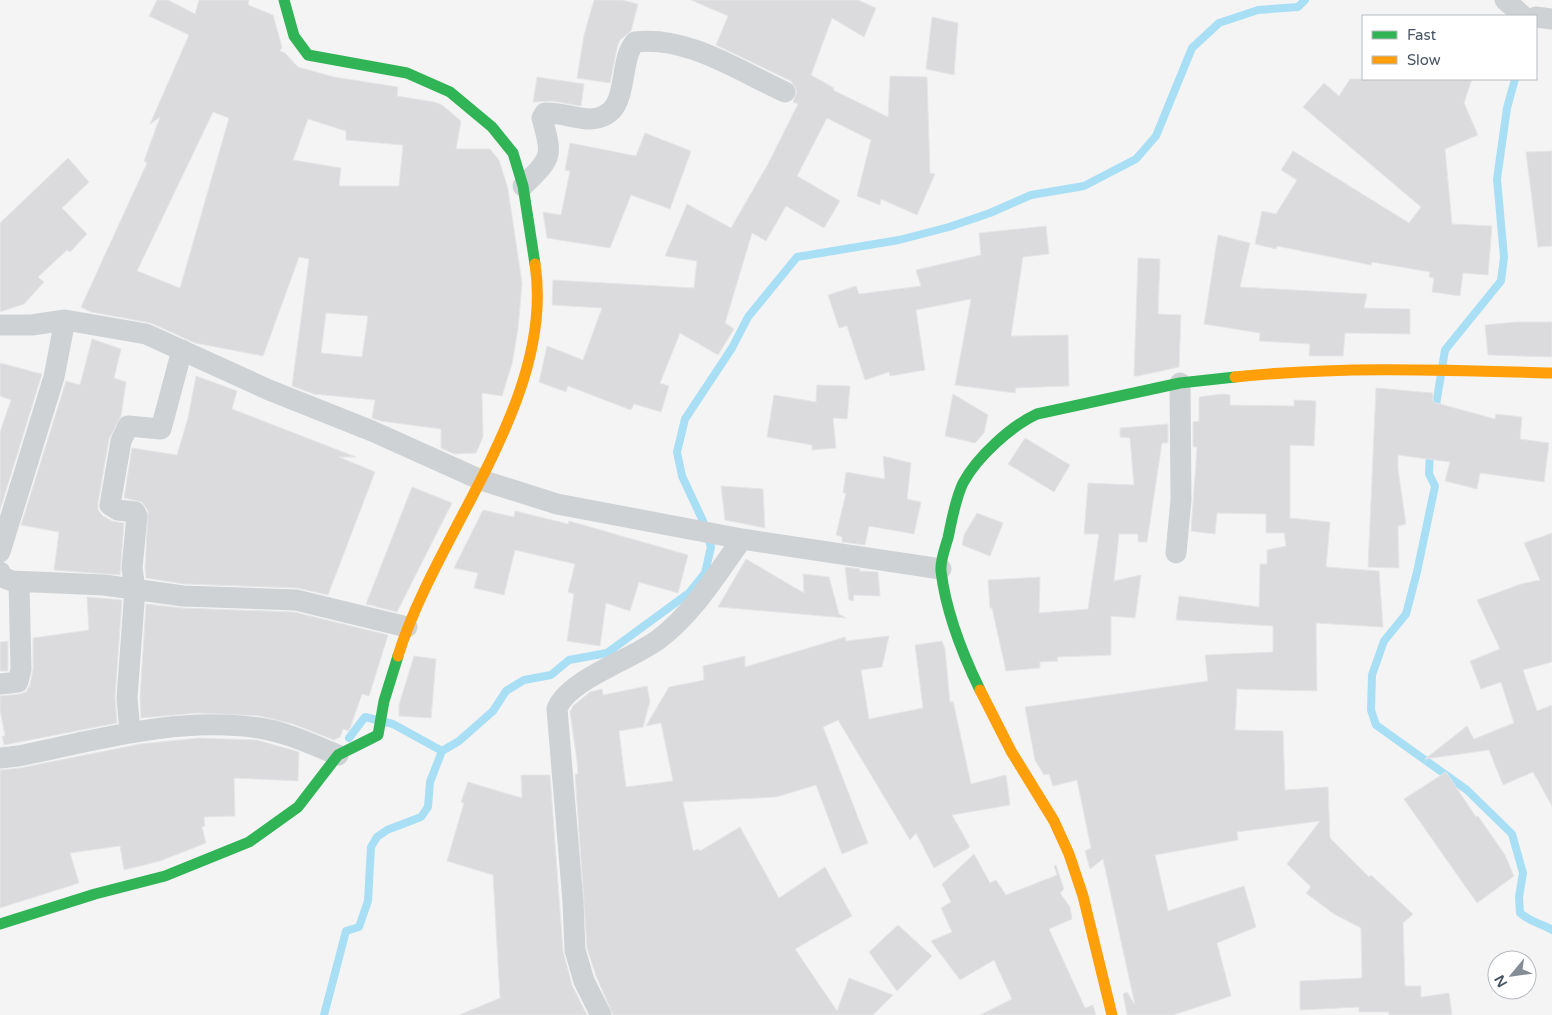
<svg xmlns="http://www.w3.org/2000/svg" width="1552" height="1015" font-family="'Varela Round',sans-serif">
<rect width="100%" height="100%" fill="#f4f4f4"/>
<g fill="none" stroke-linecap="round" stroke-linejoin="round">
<!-- stream -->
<path stroke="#a8dff5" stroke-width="8" d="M1435,411l10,-61 56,-69 3,-24 -7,-78 10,-71 8,-29
M1430,450l-1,24 6,12 -18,86 -11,42 -22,27 -12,34 -1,35 5,15 91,65 45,44 11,39 -4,24 1,16c13,11 20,9 32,17
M349,738l16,-21 28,7 49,27 17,-10 34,-30 13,-20 18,-11 27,-5 18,-15 38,-7 82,-60 16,-20 6,-26 -8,-26 -21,-45 -5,-24 8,-33 47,-71 16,-31 49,-60 102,-17 50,-13 41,-14 41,-18 53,-9 52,-27 20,-23 36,-88 27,-25 39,-13 40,-3 7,-7
M324,1015l22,-84 13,-4 9,-26 3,-54 6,-10 10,-7 34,-13 7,-10 2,-25 12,-31"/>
</g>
<!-- building -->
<path fill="#dbdbde" stroke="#e5e6e7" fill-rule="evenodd" d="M157,0h11l27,14 4,-14h50l-1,5 25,10 9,32 -2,4 5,2 13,14 36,10 64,10 -1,9 37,6 8,3 19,16 -5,28h34l9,11 9,29 14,94 -4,46 -6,35 -10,32 -20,-3 1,44 -7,16 -22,1 -13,-6v-19l-60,-8 -9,-3 3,-18 -61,-6 -22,-8 17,-127 -10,-2 -36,99 -68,-13 -44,-20 -60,-11 -10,-5 66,-144 -3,-2 16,-44 -10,7 39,-89 -40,-19zM213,112l16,6 -49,170 -43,-17zM308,119l38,12v9l57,5 -4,41h-60l2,-18 -48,-8zM326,313l42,3 -6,41 -41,-4z
M594,0h28l16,4 -7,27 -11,9 -3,8 -7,35 -33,-5 7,-43z
M691,0h167l18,8 -12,29 -32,-19 -21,57 23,13 -1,2 55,27 2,-41 37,1 3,96 5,1 -18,41 -36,-16 -1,6 -23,-9 14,-56 -44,-22 -30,58 43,25 -16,27 -38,-22 -20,35 -14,-8 -27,90 9,6 -16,26 -38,-22 -20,50 9,3 -8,26 -27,-8 -3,6 -63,-24 -2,6 -27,-10 8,-36 36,14 19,-52 -50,-3 1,-25 141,8 3,-27 -32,-5 22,-52 44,24 37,-64 30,-60 -5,-2 4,-11 -6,-10 -75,-36 12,-29z
M932,17l26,6 -4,52 -28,-6z
M537,77l47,7 -3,22 -29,-5 -19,1z
M1350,79h122l-8,24 14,32 -33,14 7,75 40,2 -4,49 -25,-2 -3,23 -28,-4 2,-14 -5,-1 1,-5 -58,-10 -1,3 -94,-19 -1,3 -21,-5 7,-33 14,3 21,-34 -16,-10 12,-19 116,72 12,-16 -118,-100 21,-24 15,13z
M645,133l46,18 -21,58 -39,-14 -21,53 -63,-10 -4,-26 18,3 9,-44 -5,-1 5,-27 66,13z
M1552,151v95l-14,1 -12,-95z
M68,158l21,24 -27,26 25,26 -17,18 -3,-2 -29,27 6,5 -20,22 -24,8v-89z
M1046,226l3,28 -26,3 -12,79 57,-1 1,51 -53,2 -1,5 -60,-8 16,-86 -55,11 9,60 -35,6 -1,-4 -24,8 -18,-54 -8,2 -11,-33 28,-9 3,8 62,-8 -5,-16 65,-15 -2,-22z
M1218,235l32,8 -10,44 127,7 -3,14 46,1v25l-65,-1 -2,23h-34l1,-12 -51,-3 1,-8 -56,-9z
M1138,258l22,1 -2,55 23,1 -2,52 -41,9h-4z
M1516,322h36v35l-64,-2 -3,-30z
M92,339l29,10 -7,29 12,4 -5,34 -12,23 -11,64v7l5,6 9,5 12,2 -4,52 -66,-5 5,-38 -38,-7 45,-144 14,4z
M0,363l42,11 -42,136v-78l11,-32 -11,-4z
M196,376l41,15 -5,18 124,48h-17l36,15 -47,123 -31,-7 -113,-4 -38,-6 -1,-10 3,-57 -6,-9 -18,-4 8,-50 45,7 11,-37z
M817,385l33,1 -3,33 -14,-1 3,30 -24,2v-5l-45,-8 7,-42 42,7z
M1376,388l57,5v9l62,17 1,-5 26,3 -2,22 29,4 -5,39 -64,-9 -3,16 -32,-8 5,-19 -52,-7v14l8,55 -8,2 1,42 -31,-1z
M953,394l35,21 -4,18 -9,10 -30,-7z
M1222,394l8,1v10l64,1v-6l22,1 -2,45 -24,-1v73l40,4 -4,45 53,4 4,56 -67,-4 1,68 -80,-2 -2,41 48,1 2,59 43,-3 2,51 39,39 2,-2 42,39 -10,9 2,63h16v11l28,-4 3,22h-63v-3h-30v-5l-59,3v-29l62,-3 -1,-50 -27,-14 -28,-21 5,-6 -24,-23 33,-43 -83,11 1,8 -83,15 13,56 76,-25 12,41 -39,16 14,53 -58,19h-46l-4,-21 4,-2 8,13 -32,-146 -13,10 -5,-18 6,-3 -14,-68 -24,6 -4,-12 -5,1 -9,-15 -10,-53 183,-26 -3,-26 68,-3v-26l-97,-6 3,-24 80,11 1,-43h7v-14l19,-4 -2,-13h-18v-19l-49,-1 -2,21 -24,-3 6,-84h-4v-25l6,-1v-24z
M1168,424v19h-6l-15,99h-9v-8h-19l-5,47 27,-6 -6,43 -24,-2v39l-54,2 1,4 -18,1v6l-34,3 -14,-63h-2l-2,-28 52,-3 -1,36 49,-4 11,-75h-15l4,-51 46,2 -4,-47 -10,-1v-9z
M1025,438l45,27 -16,27 -46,-28z
M883,456l28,7 -4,36 14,3 -7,32 -45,-8 -4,19 -23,-3v-5l-6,-2 10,-42h-3l3,-21 39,7z
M721,486l42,3 2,39 -40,-8z
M412,487l40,16 -55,109 -31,-8z
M483,510l31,7 1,-6 53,13 1,-3 119,34 -10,38 -39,-11 -9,29 -24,-8 -6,43 -33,-5 7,-47 -6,-2 7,-28 -60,-14 -11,45 -30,-7 4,-15 -24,-5z
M977,513l26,10 -13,33 -28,-11 2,-10z
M1552,533v129l-29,8 14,41 15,-6v101l-19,-34 -30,13 -14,-35 -64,9 42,-33 7,13 40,-16 -13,-41 -20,7 -11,-28 30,-12 -23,-49 44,-16 19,-4 -16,-37z
M746,559l58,34 -1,-19 26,3 10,37 7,4 -128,-11z
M845,567l15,2 -1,2 19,1 2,24 -26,-1 -1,6 -4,-1z
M87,597l35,3 -7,97 2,26 -113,22 -2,-9h3l-5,-26v-14l20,-2 6,-2 4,-7 3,-16v-31l56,-8z
M146,604l36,4 112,4 94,23 -19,61 -7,-2 -13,37 -6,-2 -3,8 -6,3 -41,-16 -33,-8 -62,-3 -57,5 -1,-20z
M889,636l-7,31 -21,3 8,49 54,-11 -8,-63 27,-4 3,8 5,53 3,-1 18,83 35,-9 4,30 -58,10 18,32 -36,21 -18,-35 -6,7 -72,-120 -15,7 45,116 -26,11 -26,-69 -40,12 -93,5 10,49 5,-2 2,2 40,-24 39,71 46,-31 27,49 -57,33 42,62 12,-33 44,17 -20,20h-260l-17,-39 -9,-28 -12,-174h3l-1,-13 -7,-49 3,-6 17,-14 12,-3 1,6 44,-9 3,15 -7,26 -24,4 7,56 47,-6 -12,-58 -15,3 23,-39 35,-7 -1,-14 42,-10v11l100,-30 1,4z
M8,641v30h-8v-29z
M414,656l22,3 -5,59 -32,-2v-11z
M199,738l58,2 42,12 -1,29 -64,-3 1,38 -31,1 1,9 -3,1 4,16 -46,18 -36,9 -4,-24 -50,7 9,30 -79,25v-138l20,-2 120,-24z
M1446,772l30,45 2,-1 27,39 9,21 -37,27 -73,-104z
M521,775h29l13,176 9,34 15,30h-128l41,-17 -7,-123 -46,-14 17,-58 -3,-1 7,-20 54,16z
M974,854l16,29 6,-3 10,15 51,-20 -3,-9 2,-1 8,24 -4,4 10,14 2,12 -23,10 36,79 8,-3 3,10h-116l32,-16 -18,-39 -34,20 -29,-39 21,-9 -11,-24 10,-6 -9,-18z
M898,925l34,31 -35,35 -28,-39z"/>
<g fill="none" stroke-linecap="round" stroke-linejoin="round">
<!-- street -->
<path stroke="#cfd2d5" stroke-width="21" d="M1505,0l18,16
M1536,17l16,2
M523,186c29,-29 30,-28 19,-68l3,-5c15,-1 30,6 46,6 42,-3 25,-55 44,-77 51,-7 104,29 150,50
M0,325h32l33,-5 81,14 123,56 103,41 109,49 76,24 185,35 199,30
M0,552l54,-175 11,-57
M1176,553l5,-53 -1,-117
M0,572l2,5 10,4 92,4 79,11 113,4 111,27
M0,684l18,-2 3,-13 -2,-87
M130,732l-3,-34 8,-109 -3,-21 5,-52 -2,-4 -17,-2 -8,-5 11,-64 7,-15 33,3 21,-79
M0,758l18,-2c79,-16 160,-40 241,-28 27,4 54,17 79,27
M601,1015l-17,-34 -9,-31 -2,-48 -16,-193c10,-29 76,-50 102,-70 35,-27 58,-65 83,-100"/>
<!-- fast -->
<path stroke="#30b455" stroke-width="11" d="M284,0l10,36 14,19 99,18 43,19 42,35 21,26 10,33 12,78
M980,690c-18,-37 -34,-77 -39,-119 -1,-10 4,-23 7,-33 4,-19 7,-38 15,-55 14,-26 48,-57 74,-69l143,-31 55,-6
M0,924l95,-30 70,-18 84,-34 49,-35 40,-52 40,-20 6,-34 14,-45"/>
<!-- slow -->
<path stroke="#ff9f0a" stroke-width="11" d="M1235,377c105,-11 211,-7 317,-4
M398,656c38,-124 158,-257 137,-392
M980,690l31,61 43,70 15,33 14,42 29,119"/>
</g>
<!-- legend -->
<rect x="1362" y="15" width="175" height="65" fill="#ffffff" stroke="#b6bbc1"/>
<rect x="1372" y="31" width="25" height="8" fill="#30b455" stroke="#b6bbc1"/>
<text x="1407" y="40" font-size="15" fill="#485463">Fast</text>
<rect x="1372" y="56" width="25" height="8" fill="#ff9f0a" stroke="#b6bbc1"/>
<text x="1407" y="65" font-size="15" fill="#485463">Slow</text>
<!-- north arrow -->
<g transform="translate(1512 975) rotate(241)"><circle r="24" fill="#ffffff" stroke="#b6bbc1"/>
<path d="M0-4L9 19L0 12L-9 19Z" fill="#848c96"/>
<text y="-8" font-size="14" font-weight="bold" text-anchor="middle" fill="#485463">N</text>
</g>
</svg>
